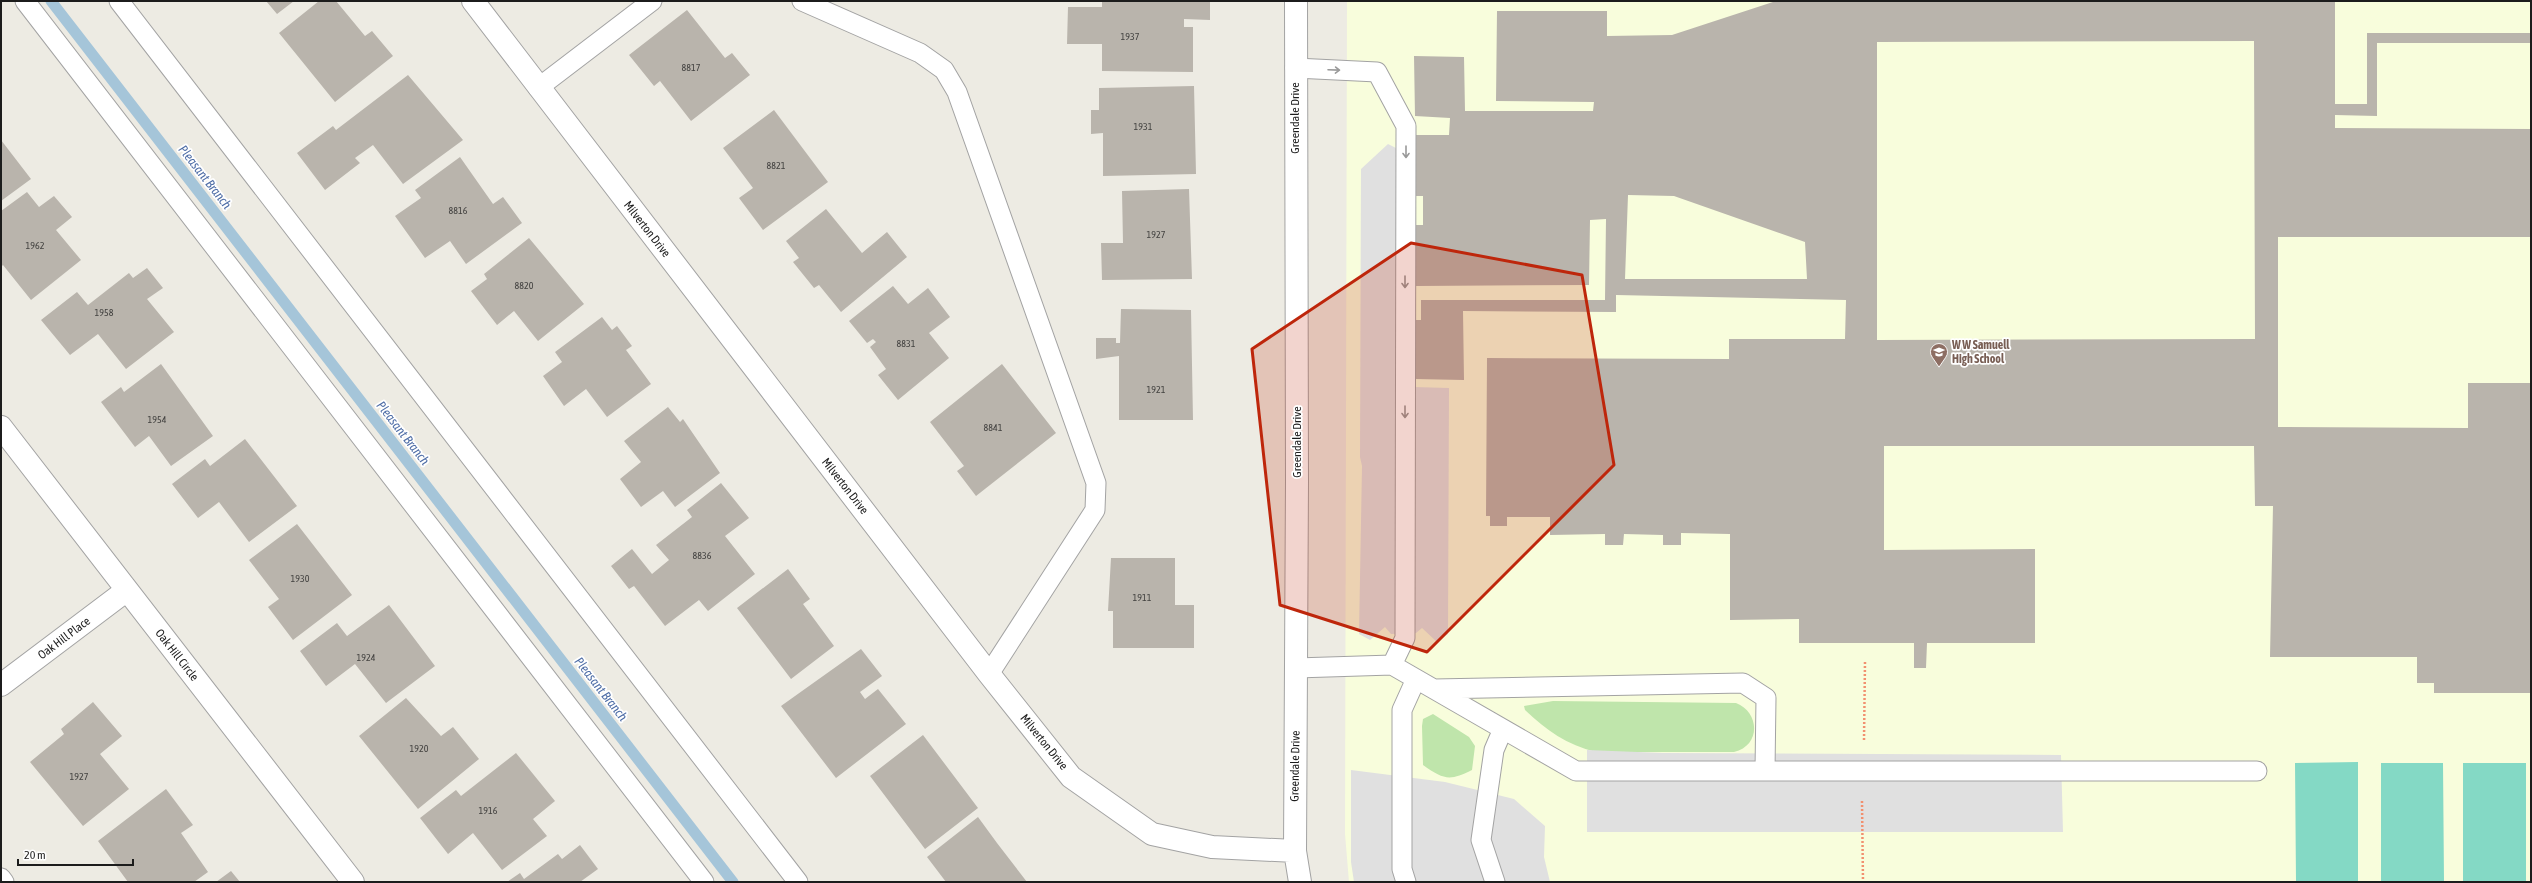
<svg xmlns="http://www.w3.org/2000/svg" width="2532" height="883" font-family="'Asap Condensed',sans-serif">
<rect width="100%" height="100%" fill="#edebe3"/>
<!-- education -->
<path fill="#f8fddc" d="M1347,1h1184v881h-1182l-4,-48z"/>
<!-- grass -->
<path fill="#bfe5ab" d="M1553,701l183,2c24,9 25,43 -2,49h-138c-29,-7 -50,-22 -71,-42l-1,-4z
M1433,714l36,23 6,9 -3,24c-22,11 -28,10 -49,-5l-1,-39 1,-7z"/>
<!-- pitch -->
<path fill="#84d9c5" d="M2358,762v120h-62l-1,-119z
M2381,763h62l1,119h-63z
M2463,763h63v119h-63z"/>
<!-- parking -->
<path fill="#e0e0e0" d="M1388,144l26,13 -1,230 36,1 -1,246 -11,8 -15,-14 -6,5 -25,1 -6,-7 -15,13 -11,-6 3,-168 -2,-9 1,-288z
M1587,750l76,3 398,2 2,77h-476z
M1351,770l94,12 69,17 31,27 -1,31 6,25h-196l-3,-20z"/>
<g fill="none" stroke-linecap="round" stroke-linejoin="round">
<!-- stream -->
<path stroke="#a5c5d9" stroke-width="11" d="M51,1l682,881"/>
</g>
<!-- building -->
<path fill="#b9b4ac" fill-rule="evenodd" d="M266,1h28l-17,13z
M319,1h17l29,35 7,-5 21,25 -58,46 -56,-69z
M1102,1h108v19l-26,-1v8h9v45l-91,-1v-27h-35l1,-37h34z
M1776,1h559v103h32v-71h164v10h-154v73l-42,-1v13l196,1v108h-253v190l190,1v-45h63v310h-97v-10h-17v-26h-147l3,-151h-18l-1,-60h-370v104l151,-1v94h-108l-1,25h-12v-25h-115v-24l-69,1v-86l-49,-1v12h-18v-10l-39,-1 -1,11h-18v-11l-55,1v-18h-43v9h-17v-10h-4l1,-158 242,1v-20h116l1,-39 -230,-5v17l-153,-1 1,69 -49,-1 1,-59h5v-20h184l1,-81 -16,1 -1,65 -174,1v-61h8v-29h-8v-61h34l1,-17 -35,-2 -1,-60 50,1 1,54h128l1,-9 -98,-1 1,-90h110v25l65,-1zM2254,41l1,298 -378,1v-298zM1628,195l46,1 131,46 2,37h-182z
M687,10l38,48 7,-5 18,22 -59,46 -31,-40 -6,5 -25,-31z
M408,75l55,65 -60,44 -30,-39 -18,13 5,5 -35,27 -28,-37 36,-27 3,4z
M1194,86l2,88 -93,2v-43l-12,1v-24h8v-22z
M774,110l54,72 -65,48 -24,-32 14,-10 -30,-40z
M1,140l30,39 -30,22z
M460,157l33,47 10,-7 19,26 -56,41 -16,-23 -25,17 -30,-42 26,-18 -6,-8z
M1189,189l3,90 -90,1 -1,-37h22l-1,-52z
M27,192l12,15 15,-11 18,21 -16,13 25,30 -50,40 -28,-35 -2,2v-56z
M826,209l36,44 25,-21 20,25 -66,55 -22,-27 -5,3 -21,-26 6,-4 -13,-17z
M529,238l55,66 -46,37 -24,-30 -17,14 -26,-34 16,-12 -3,-5z
M147,268l16,20 -16,11 27,33 -48,37 -28,-35 -28,21 -29,-35 36,-28 11,13 41,-32 4,5z
M893,286l15,18 20,-16 22,29 -21,16 20,25 -51,42 -20,-25 8,-6 -16,-22 6,-5 -3,-3 -6,4 -18,-22z
M1121,309l70,1 2,110h-74v-64l-23,3v-21h20v5h4z
M602,317l10,13 5,-4 15,20 -6,4 25,34 -44,33 -21,-28 -22,17 -21,-30 19,-14 -7,-10z
M161,364l52,72 -42,30 -22,-30 -14,11 -34,-45 20,-15 3,5z
M1002,364l54,69 -80,63 -19,-25 7,-5 -34,-44z
M668,407l12,15 3,-3 37,54 -45,34 -12,-16 -22,16 -21,-28 21,-17 -17,-21z
M245,439l52,67 -48,36 -30,-40 -21,16 -26,-34 33,-25 5,7z
M721,483l28,35 -24,18 30,38 -47,37 -9,-11 -34,26 -31,-40 -5,3 -18,-23 21,-17 20,25 17,-14 -13,-15 36,-28 -5,-7z
M297,524l55,71 -59,45 -25,-33 11,-8 -30,-39z
M1111,558h64v47h19v43h-81v-37h-5z
M788,569l22,30 -7,5 31,42 -43,33 -54,-71z
M389,605l46,61 -49,37 -31,-39 -29,22 -26,-35 37,-28 10,13z
M861,649l21,27 -22,16 5,7 13,-10 28,35 -70,54 -55,-72z
M406,698l35,38 12,-9 26,32 -61,50 -59,-73z
M93,702l29,34 -22,18 29,35 -46,37 -53,-64 34,-28 -3,-5z
M923,735l55,73 -53,41 -55,-73z
M516,753l39,48 -22,18 14,17 -45,34 -29,-37 -25,21 -28,-36 36,-28 5,6z
M166,789l27,36 -12,8 27,39 -14,10h-66l-30,-41z
M978,817l19,26 30,39h-81l-19,-25z
M580,845l18,24 -18,13h-73l13,-9 4,6 34,-25 4,5z
M231,871l9,11h-24z"/>
<g fill="none" stroke-linecap="round" stroke-linejoin="round">
<defs>
<path id="lane" d="M25,1l679,881
M119,1l679,881
M802,1l118,52 24,17 13,22 139,391 -1,27 -106,164
M1295,68l82,4 29,54 -1,512 -13,27
M538,88l114,-87
M1296,668l96,-3 184,106h681
M1434,689l309,-6 23,15 -1,73
M1,878l3,4
M1406,882l-4,-13v-159l14,-31
M1495,882l-14,-42 13,-90 9,-21"/>
<path id="street" d="M473,1l516,673 82,103 81,57 60,13 83,4
M1296,1l1,480 -2,370 5,31
M1,427l352,455
M1,685l126,-95"/>
</defs>
<!-- lane casing -->
<use href="#lane" stroke="#a3a3a3" stroke-width="21"/>
<!-- street casing -->
<use href="#street" stroke="#a3a3a3" stroke-width="24"/>
<!-- path -->
<path stroke="#f2906f" stroke-width="2.5" stroke-dasharray="2 2" stroke-linecap="butt" d="M1864,740l1,-78
M1862,801l1,81"/>
<!-- lane -->
<use href="#lane" stroke="#fff" stroke-width="19"/>
<!-- street -->
<use href="#street" stroke="#fff" stroke-width="22"/>
</g>
<!-- one-way arrows -->
<defs><path id="oneway-shaft" d="M-6 0H5M1.5-3L5.5 0L1.5 3" fill="none" stroke-width="1.6" stroke-linecap="round" stroke-linejoin="round"/></defs>
<g stroke="#999">
<use href="#oneway-shaft" transform="translate(1334 70) rotate(2)"/>
<use href="#oneway-shaft" transform="translate(1406 152) rotate(90)"/>
<use href="#oneway-shaft" transform="translate(1405 282) rotate(90)"/>
<use href="#oneway-shaft" transform="translate(1405 412) rotate(90)"/>
</g>
<!-- marked area -->
<path fill="#be260b" fill-opacity="0.2" stroke="#be260b" stroke-width="3" stroke-linejoin="round" d="M1411,243l171,32 32,190 -187,187 -147,-47 -28,-256z"/>
<!-- icons -->
<defs>
<symbol id="school-pin" viewBox="-11 -11 22 30"><path d="M0 17L-7.5 6A9.5 9.5 0 1 1 7.5 6Z" fill="#8d6e63" stroke="#fff"/><path d="M0-5L7-2L0 1L-7-2ZM-4 1L0 2.5L4 1V4Q0 6-4 4Z" fill="#fff"/></symbol>
</defs>
<g fill-rule="evenodd">
<use href="#school-pin" x="1929" y="342" width="20" height="27"/>
</g>
<g text-anchor="middle" dominant-baseline="central" stroke-width="3.5" stroke-linejoin="round" paint-order="stroke">
<!-- number labels -->
<g font-size="10" fill="#434240">
<text x="1130" y="36">1937</text>
<text x="691" y="67">8817</text>
<text x="1143" y="126">1931</text>
<text x="776" y="165">8821</text>
<text x="458" y="210">8816</text>
<text x="1156" y="234">1927</text>
<text x="35" y="245">1962</text>
<text x="524" y="285">8820</text>
<text x="104" y="312">1958</text>
<text x="906" y="343">8831</text>
<text x="1156" y="389">1921</text>
<text x="157" y="419">1954</text>
<text x="993" y="427">8841</text>
<text x="702" y="555">8836</text>
<text x="300" y="578">1930</text>
<text x="1142" y="597">1911</text>
<text x="366" y="657">1924</text>
<text x="419" y="748">1920</text>
<text x="79" y="776">1927</text>
<text x="488" y="810">1916</text>
</g>
<!-- street labels -->
<g font-size="12" fill="#1c1c1c" stroke="#fff">
<text transform="translate(1295 118) rotate(-90)">Greendale Drive</text>
<text transform="translate(647 229) rotate(52)">Milverton Drive</text>
<text transform="translate(1297 442) rotate(-90)">Greendale Drive</text>
<text transform="translate(845 486) rotate(52)">Milverton Drive</text>
<text transform="translate(64 638) rotate(-37)">Oak Hill Place</text>
<text transform="translate(177 655) rotate(52)">Oak Hill Circle</text>
<text transform="translate(1044 742) rotate(51)">Milverton Drive</text>
<text transform="translate(1295 766) rotate(-89)">Greendale Drive</text>
</g>
<!-- education labels -->
<g font-size="12" font-weight="bold" fill="#785e54" stroke="#fff" text-anchor="start">
<text x="1952" y="345">W W Samuell<tspan x="1952" dy="14">High School</tspan></text>
</g>
<!-- water labels -->
<g font-size="13" font-style="italic" fill="#4e6da6" stroke="#fff">
<text transform="translate(205 177) rotate(52)">Pleasant Branch</text>
<text transform="translate(403 433) rotate(52)">Pleasant Branch</text>
<text transform="translate(601 689) rotate(52)">Pleasant Branch</text>
</g>
</g>
<!-- border -->
<rect width="2532" height="883" fill="none" stroke="#1c1c1c" stroke-width="4"/>
<!-- scale -->
<path d="M18 859v6h115v-6" fill="none" stroke="#1c1c1c" stroke-width="2"/>
<text x="24" y="859" font-size="12" fill="#1c1c1c" stroke="#ffffff" stroke-width="3" paint-order="stroke">20 m</text>
</svg>
